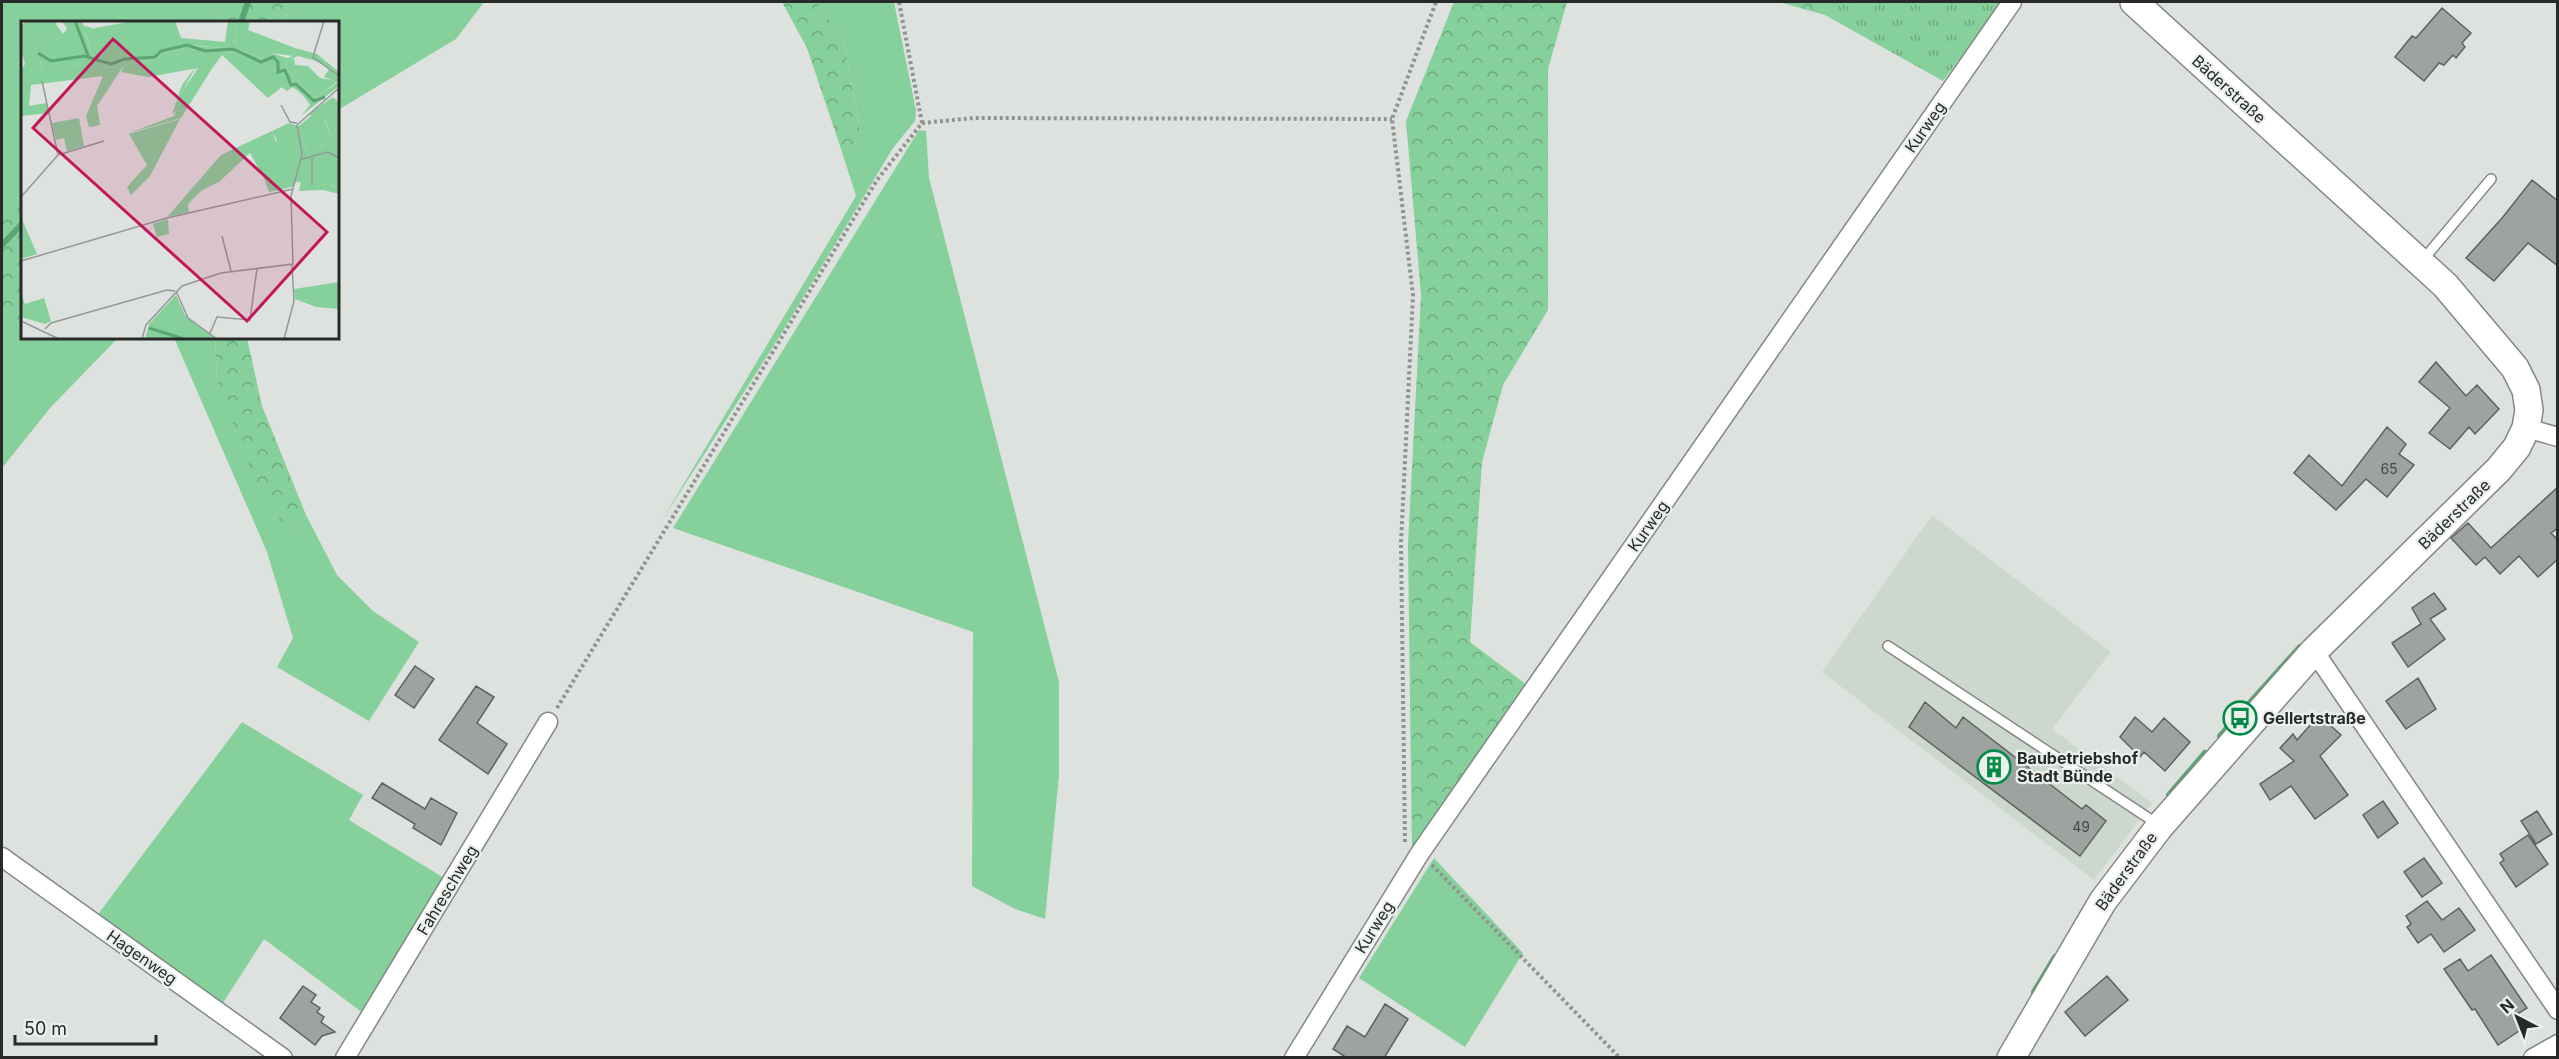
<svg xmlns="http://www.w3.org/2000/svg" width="2559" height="1059" font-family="Inter,sans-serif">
<defs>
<pattern id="forest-crowns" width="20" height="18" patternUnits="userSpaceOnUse" patternTransform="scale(1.5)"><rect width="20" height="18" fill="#86d09b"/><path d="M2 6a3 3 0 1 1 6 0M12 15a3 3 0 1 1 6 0" fill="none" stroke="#6ea97e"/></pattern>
<pattern id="park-tufts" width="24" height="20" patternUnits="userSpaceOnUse" patternTransform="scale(1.5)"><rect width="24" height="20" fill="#86d09b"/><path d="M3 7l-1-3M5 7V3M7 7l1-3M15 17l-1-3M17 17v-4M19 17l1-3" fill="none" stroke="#6ea97e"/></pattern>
</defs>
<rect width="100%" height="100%" fill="#dee2df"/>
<!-- built -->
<path fill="#ccd7ce" d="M1932,515l179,137 -59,77 100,74 -58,77 -272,-208z"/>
<!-- green -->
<path fill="#86d09b" d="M2,2h228l-15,20h-193v184l-20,8z
M301,2h183l-28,37 -118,71v-88h-58z
M817,2h77l22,108 -1,11 -22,27 -112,186 -120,188 195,-326 -15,-47 21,-8 -18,-100z
M919,130l7,1 3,47 130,504v93l-14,144 -30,-10 -43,-23 1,-254 -300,-104z
M22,319v19h96l-67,69 -49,61v-139z
M174,338h41l2,42 73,152 16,-17 31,60 36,36 46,31 -50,79 -92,-54 16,-29 -26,-86z
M242,722l121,73 -14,25 95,58 -81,135 -99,-74 -43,67 -125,-89z
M1434,858l89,95 -58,94 -106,-69z"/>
<!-- forest -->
<path fill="url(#forest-crowns)" d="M230,2h71l-21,20h-65z
M782,2h35l27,39 18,100 -21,8 -34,-101z
M1454,2h113l-19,67v241l-45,75 -21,77 -12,180 57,43 -115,168 -4,-309 13,-249 -15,-174z
M1779,2h42l4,13z
M22,206v113l-20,10v-115z
M215,338h32l15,68 44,109 -16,17 -30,-38 -43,-114z"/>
<!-- park -->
<path fill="url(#park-tufts)" d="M1821,2h181l-59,79 -118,-66z"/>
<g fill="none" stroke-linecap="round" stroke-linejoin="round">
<!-- stream -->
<path stroke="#5ba572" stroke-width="6" d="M241,22l7,-20
M2,245l20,-21
M2220,736l80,-89
M2169,795l36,-42
M2034,992l21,-35"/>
</g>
<!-- building -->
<path fill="#9ea39f" stroke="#5e625f" stroke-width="1.5" d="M2442,8l29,25 -9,10 3,4 -9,11 -3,-3 -9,10 -5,-2 -15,18 -29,-24 17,-21 4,2z
M2532,180l26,21v65l-30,-23 -34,38 -28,-23 37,-41z
M2436,362l30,34 11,-11 22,24 -24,25 -6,-7 -19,22 -21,-16 21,-25 -31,-26z
M2387,427l19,17 -7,10 15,11 -27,32 -21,-18 -30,31 -42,-37 15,-18 33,31z
M2558,487v41l-7,5 7,7v19l-20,18 -19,-21 -19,18 -15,-17 -9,8 -25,-27 17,-15 23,25z
M2434,593l12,16 -16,10 15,20 -37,28 -16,-24 29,-19 -9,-16z
M415,666l19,13 -20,29 -19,-13z
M2418,678l18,31 -30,20 -20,-28z
M476,686l18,11 -17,26 30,21 -19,30 -49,-34z
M1925,702l31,26 7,-11 119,92 4,-4 20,16 -26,35 -171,-129z
M2319,715l22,20 -21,21 28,39 -33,24 -24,-33 -21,14 -10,-16 34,-23 -14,-13 13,-14 4,6z
M2135,717l17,15 12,-14 26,24 -25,29 -21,-19 -4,5 -20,-20z
M382,783l43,26 6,-11 26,15 -16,32 -28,-17 2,-4 -43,-26z
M2383,801l15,22 -20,15 -15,-23z
M2537,811l15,23 -16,10 -15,-23z
M2528,835l20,29 -32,23 -16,-24 4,-3 -4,-6z
M2424,858l18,25 -20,14 -18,-25z
M2427,901l15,19 17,-12 16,22 -31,22 -13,-18 -13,9 -11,-16 4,-3 -5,-8z
M2491,955l36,53 -13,8 8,13 -24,16 -23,-36 -3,1 -28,-41 16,-10 8,12z
M2107,976l21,24 -43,36 -20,-24z
M303,986l13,9 -5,7 9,6 -3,4 7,5 -3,5 14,10 -13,4 -7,9 -35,-27z
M1385,1004l23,15 -24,39h-37l-14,-9 14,-23 18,11z"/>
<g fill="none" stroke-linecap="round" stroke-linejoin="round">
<defs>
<path id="lane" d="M2422,261l69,-82
M1888,646l271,179"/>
<path id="street" d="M2526,428l32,9
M2314,651l244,359
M2,857l281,201
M345,1058l203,-336
M1294,1058l126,-205 592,-851
M2533,1058l25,-14"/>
<path id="secondary" d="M2011,1058l92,-157 57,-75 154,-175 185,-182 18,-22 9,-19 3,-18 -3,-20 -11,-22 -70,-83 -311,-283"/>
</defs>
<!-- lane casing -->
<use href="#lane" stroke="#848885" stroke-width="12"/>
<!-- street casing -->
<use href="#street" stroke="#848885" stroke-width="21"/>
<!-- secondary casing -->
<use href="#secondary" stroke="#848885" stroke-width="30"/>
<!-- path -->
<path stroke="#909391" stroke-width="4" stroke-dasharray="3 3" stroke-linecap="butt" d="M922,123l52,-5 418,1
M557,708l320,-528 45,-57 -23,-121
M1405,842l-4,-299 12,-248 -21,-176 44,-117
M1432,865l188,193"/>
<!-- lane -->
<use href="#lane" stroke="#fff" stroke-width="9"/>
<!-- street -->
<use href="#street" stroke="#fff" stroke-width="18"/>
<!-- secondary -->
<use href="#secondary" stroke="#fff" stroke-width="27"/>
</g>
<!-- icons -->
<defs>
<symbol id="bus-ring" viewBox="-11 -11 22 22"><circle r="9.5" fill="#ebf0ec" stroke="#028a46" stroke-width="1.5"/><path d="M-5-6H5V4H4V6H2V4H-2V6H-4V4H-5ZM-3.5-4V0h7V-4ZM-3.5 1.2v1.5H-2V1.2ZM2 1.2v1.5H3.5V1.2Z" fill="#028a46"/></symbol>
<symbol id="building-ring" viewBox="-11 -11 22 22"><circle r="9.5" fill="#ebf0ec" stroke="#028a46" stroke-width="1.5"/><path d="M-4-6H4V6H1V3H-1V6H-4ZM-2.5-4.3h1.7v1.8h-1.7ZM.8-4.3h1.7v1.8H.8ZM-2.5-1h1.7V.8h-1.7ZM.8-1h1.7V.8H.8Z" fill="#028a46"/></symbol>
</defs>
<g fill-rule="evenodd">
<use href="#bus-ring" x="2221" y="699" width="38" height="38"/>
<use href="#building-ring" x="1975" y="748" width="38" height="38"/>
</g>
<g text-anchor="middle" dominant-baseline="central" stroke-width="4.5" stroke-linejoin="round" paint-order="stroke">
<!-- number labels -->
<g font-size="14" fill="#464846">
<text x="2389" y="468">65</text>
<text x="2081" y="826">49</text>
</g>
<!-- street labels -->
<g font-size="16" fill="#282a29" stroke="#ebf0ec">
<text transform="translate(2229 89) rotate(42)">Bäderstraße</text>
<text transform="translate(1925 127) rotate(-55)">Kurweg</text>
<text transform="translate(2454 514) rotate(-44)">Bäderstraße</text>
<text transform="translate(1648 526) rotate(-55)">Kurweg</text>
<text transform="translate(2126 871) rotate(-54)">Bäderstraße</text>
<text transform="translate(447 890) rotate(-59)">Fahreschweg</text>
<text transform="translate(1374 927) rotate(-58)">Kurweg</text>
<text transform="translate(142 957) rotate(35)">Hagenweg</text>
</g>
<!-- poi labels -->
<g font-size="16" font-weight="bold" fill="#282a29" stroke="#ebf0ec" text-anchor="start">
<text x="2263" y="718">Gellertstraße</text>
<text x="2017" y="758">Baubetriebshof<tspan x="2017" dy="18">Stadt Bünde</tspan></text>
</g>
</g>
<!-- overview -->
<g transform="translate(21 21)">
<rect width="318" height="318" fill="#dee2df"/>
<path d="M112,0h42l6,17 45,4 -2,6 -35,-3 -29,6 -7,6 -46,4 -15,-6 -7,-25zM214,0h15l-2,9 47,18 -2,8 -22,-3 -8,5 -27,-9zM26,18l6,12 -9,4 -8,-3 -3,-10zM164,27l31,5 -5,17 -30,48 -52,15 45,-17 8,-24 16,-24 -50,9 -27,-5 3,-7 30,-5 10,-7zM0,28l12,4 4,16h5l-2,-9h7l3,10 19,-5 47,3 -19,37 3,20 -11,2 -3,-11 17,-40 -72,9 -2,21 17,-3 2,10 -27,3v-45l4,-7zM212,31l25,10 10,16 14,9 -14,11 -46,-43zM273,37l1,7 13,1 12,12 18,3 -22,17 -31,-30 3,-8zM58,97l5,28 -17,5 -3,-13 -8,2 -4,-17zM159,98l-30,57 -19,19 -4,-8 20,-22 -18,-31zM304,100l7,17 -24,17 -7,-19 3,-5zM0,196l16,37 -16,5zM147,198l1,15 -12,3 -4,-13zM0,272l4,11 19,-6 7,23 -6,3 -24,-7z" fill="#86d09b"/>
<path d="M7,0h26l9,13 4,-5 -5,-8h19l3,5 9,2 -8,4 7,23 15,6 46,-4 13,-9 16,-3 42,3 4,-27h7l1,28 27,9 8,-5 16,5 6,-2 2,-8 22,6 22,18v14l-38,30 9,-11 -7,-10 -10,-8 -6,4 -19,-13 -10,-16 -18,-3 -7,-7 -11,3 -11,15 4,-17 -30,-5 -21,5 -10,7 -30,5 -27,41 5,-19 14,-19 -47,-3 -19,5 -4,-10 -6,1 2,9 -5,-1 -4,-16 -12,-3v-25zM26,18l5,12 -8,4 -8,-3 -2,-10zM277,35l18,5 13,8 -5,8 14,5 -22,16 -31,-30 3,-8zM176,44l-15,27 -2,14 -8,9 10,-30zM312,76l6,6v39l-7,-4 -8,-21 9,-1 -26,-1zM251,110l5,13 -13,34 -14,-25 -31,29 -17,8 -14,14 1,8 -22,5 54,-62zM280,161l38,4v8l-16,-4 -24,1zM318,261v27l-23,-2 -21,-8 -1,-10zM155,274l9,20 31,24h-71l4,-15z" fill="#86d09b" fill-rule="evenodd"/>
<path d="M303,84l9,11 -9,1 1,4 -24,15 7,19 24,-17 7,4v44l-43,-4 -4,5 -23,5 -5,-14 13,-38 -5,-9 17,-8 10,3z" fill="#86d09b"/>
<path fill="none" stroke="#5ba572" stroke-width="3" d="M54,0l14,37M17,32l13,8 33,-5 27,8 14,-5 30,-2 6,-6 26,-6 18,6 28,-2 28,13 12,-5 5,5v10l7,-2 6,15 5,-1 18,17 11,-4M128,307l35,11"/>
<path fill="none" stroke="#959896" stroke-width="1.5" d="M303,0l-11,36 26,19M21,60l16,74M260,84l9,17 7,1M291,137v27M281,138l26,-7 11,6M0,176l37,-42 46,-14M201,215l9,35M0,240l146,-43 126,-29M155,270l12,27 29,21M0,300l38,18M24,308l6,-6 116,-33 8,1M189,312l7,-16 33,3 7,-52M121,318l4,-14 36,-39 39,-13 72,-9 -2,-68 11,-42 -5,-29 42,-37M263,318l10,-38 -2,-36"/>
<path fill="#c2185b" fill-opacity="0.15" stroke="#c2185b" stroke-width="3" d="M92,18l214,193 -80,89 -214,-193z"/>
<rect width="318" height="318" fill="none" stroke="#282a29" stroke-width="3"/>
</g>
<!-- border -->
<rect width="2559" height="1059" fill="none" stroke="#282a29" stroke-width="6"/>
<!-- north arrow -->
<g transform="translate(2517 1017) rotate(318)" stroke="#ebf0ec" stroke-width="4.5" paint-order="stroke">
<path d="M0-4.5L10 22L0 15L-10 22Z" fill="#282a29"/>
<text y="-9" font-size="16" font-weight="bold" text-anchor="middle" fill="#282a29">N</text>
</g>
<!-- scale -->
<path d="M15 1035v9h141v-9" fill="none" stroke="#282a29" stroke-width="3"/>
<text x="24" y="1035" font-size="18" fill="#282a29" stroke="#ebf0ec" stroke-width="4.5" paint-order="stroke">50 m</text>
</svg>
